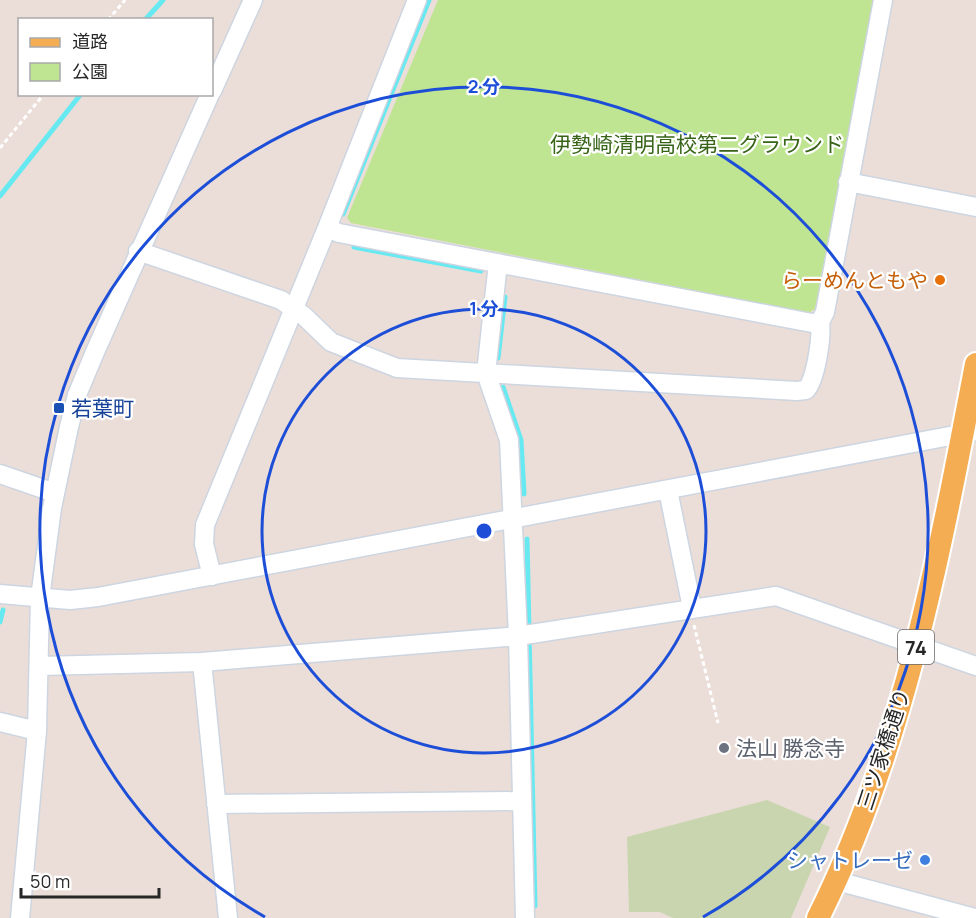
<svg xmlns="http://www.w3.org/2000/svg" width="976" height="918" font-family="Manrope,'Noto Sans JP',sans-serif">
<rect width="100%" height="100%" fill="#ebded8"/>
<!-- green -->
<path fill="#bfe492" d="M438,0h436l-59,309 -7,4 -457,-90 -4,-5z"/>
<!-- cemetery -->
<path fill="#c9d5ae" d="M767,800l63,27 -39,91h-118l-13,-6h-31l-2,-75z"/>
<g fill="none" stroke-linecap="round" stroke-linejoin="round">
<!-- stream -->
<path stroke="#66e9f1" stroke-width="5" d="M145,20l18,-20
M0,196l81,-102
M343,214l86,-214
M354,247l127,24
M498,358l7,-61
M503,387l18,53 3,54
M527,539l8,367
M0,622l3,-12"/>
<defs>
<path id="minor" d="M212,91l41,-91
M848,182l128,25
M327,228l12,5 473,90 8,-1 5,-10 58,-312
M138,251l143,49 23,16 27,26 66,26 400,23 9,-1c10,-11 16,-53 14,-68
M498,263l-12,110 23,67 9,196 7,282
M0,474l55,19
M668,490l24,118
M212,576l-8,-32 1,-19 122,-297 90,-228
M0,594l70,6 28,-3 878,-166
M40,666l162,-4
M0,722l37,9
M216,804l306,-3
M837,881l138,37
M20,918l17,-187 3,-133 12,-90 17,-81 8,-32 18,-43 115,-258
M228,918l-26,-256 316,-26 258,-40 200,70"/>
<path id="major" d="M818,918c86,-172 122,-366 158,-554"/>
</defs>
<!-- minor casing -->
<use href="#minor" stroke="#cdd5e1" stroke-width="21"/>
<!-- major casing -->
<use href="#major" stroke="#fff" stroke-width="26"/>
<!-- path -->
<path stroke="#fff" stroke-width="3" stroke-dasharray="4.5 3" stroke-linecap="butt" d="M108,20l17,-20
M0,148l44,-54
M694,625l24,98"/>
<!-- minor -->
<use href="#minor" stroke="#fff" stroke-width="18"/>
<!-- major -->
<use href="#major" stroke="#f4ad53" stroke-width="22"/>
</g>
<!-- distance rings -->
<g fill="none" stroke="#1d4ed8" stroke-width="3">
<circle cx="484" cy="531" r="222"/>
<path d="M265 917A444 444 0 1 1 703 917"/>
</g>
<!-- markers -->
<circle fill="#e8710a" stroke="#fff" stroke-width="2" cx="940" cy="280" r="6"/>
<rect fill="#1a4fb4" stroke="#fff" stroke-width="2" x="53" y="402" width="12" height="12" rx="3"/>
<circle fill="#6b7280" stroke="#fff" stroke-width="2" cx="724" cy="748" r="6"/>
<circle fill="#3f7fe0" stroke="#fff" stroke-width="2" cx="925" cy="860" r="6"/>
<g text-anchor="middle" dominant-baseline="central" stroke-width="4.5" stroke-linejoin="round" paint-order="stroke">
<!-- shield labels -->
<rect fill="#fff" stroke="#686868" stroke-width="1.5" x="898" y="630" width="36" height="34" rx="4.5"/>
<g font-size="20" font-weight="bold" fill="#272727">
<text x="916" y="647">74</text>
</g>
<!-- park labels -->
<g font-size="21" fill="#376417" stroke="#fff">
<text x="697" y="144">伊勢崎清明高校第二グラウンド</text>
</g>
<!-- food labels -->
<g font-size="21" fill="#c56008" stroke="#fff" text-anchor="end">
<text x="928" y="280">らーめんともや</text>
</g>
<!-- transit labels -->
<g font-size="21" fill="#164399" stroke="#fff" text-anchor="start">
<text x="71" y="408">若葉町</text>
</g>
<!-- worship labels -->
<g font-size="21" fill="#5b616d" stroke="#fff" text-anchor="start">
<text x="736" y="748">法山 勝念寺</text>
</g>
<!-- street labels -->
<g font-size="21" fill="#272727" stroke="#fff">
<text transform="translate(883 749) rotate(-72)">三ツ家橋通り</text>
</g>
<!-- shop labels -->
<g font-size="21" fill="#366cbe" stroke="#fff" text-anchor="end">
<text x="913" y="860">シャトレーゼ</text>
</g>
</g>
<circle cx="484" cy="531" r="9" fill="#1d4ed8" stroke="#fff" stroke-width="3"/>
<g font-size="18" text-anchor="middle" font-weight="bold" fill="#1d4ed8" stroke="#fff" stroke-width="4.5" stroke-linejoin="round" paint-order="stroke">
<text x="484" y="93">2 分</text>
<text x="484" y="315">1 分</text>
</g>
<!-- legend -->
<rect x="18" y="18" width="195" height="78" fill="#ffffff" stroke="#a9a9a9" stroke-width="1.5"/>
<rect x="30" y="38" width="30" height="9" fill="#f4ad53" stroke="#a9a9a9" stroke-width="1.5"/>
<text x="72" y="48" font-size="18" fill="#272727">道路</text>
<rect x="30" y="63" width="30" height="18" fill="#bfe492" stroke="#a9a9a9" stroke-width="1.5"/>
<text x="72" y="78" font-size="18" fill="#272727">公園</text>
<!-- scale -->
<path d="M21 888v9h138v-9" fill="none" stroke="#272727" stroke-width="3"/>
<text x="30" y="888" font-size="18" fill="#272727" stroke="#ffffff" stroke-width="4.5" paint-order="stroke">50 m</text>
</svg>
